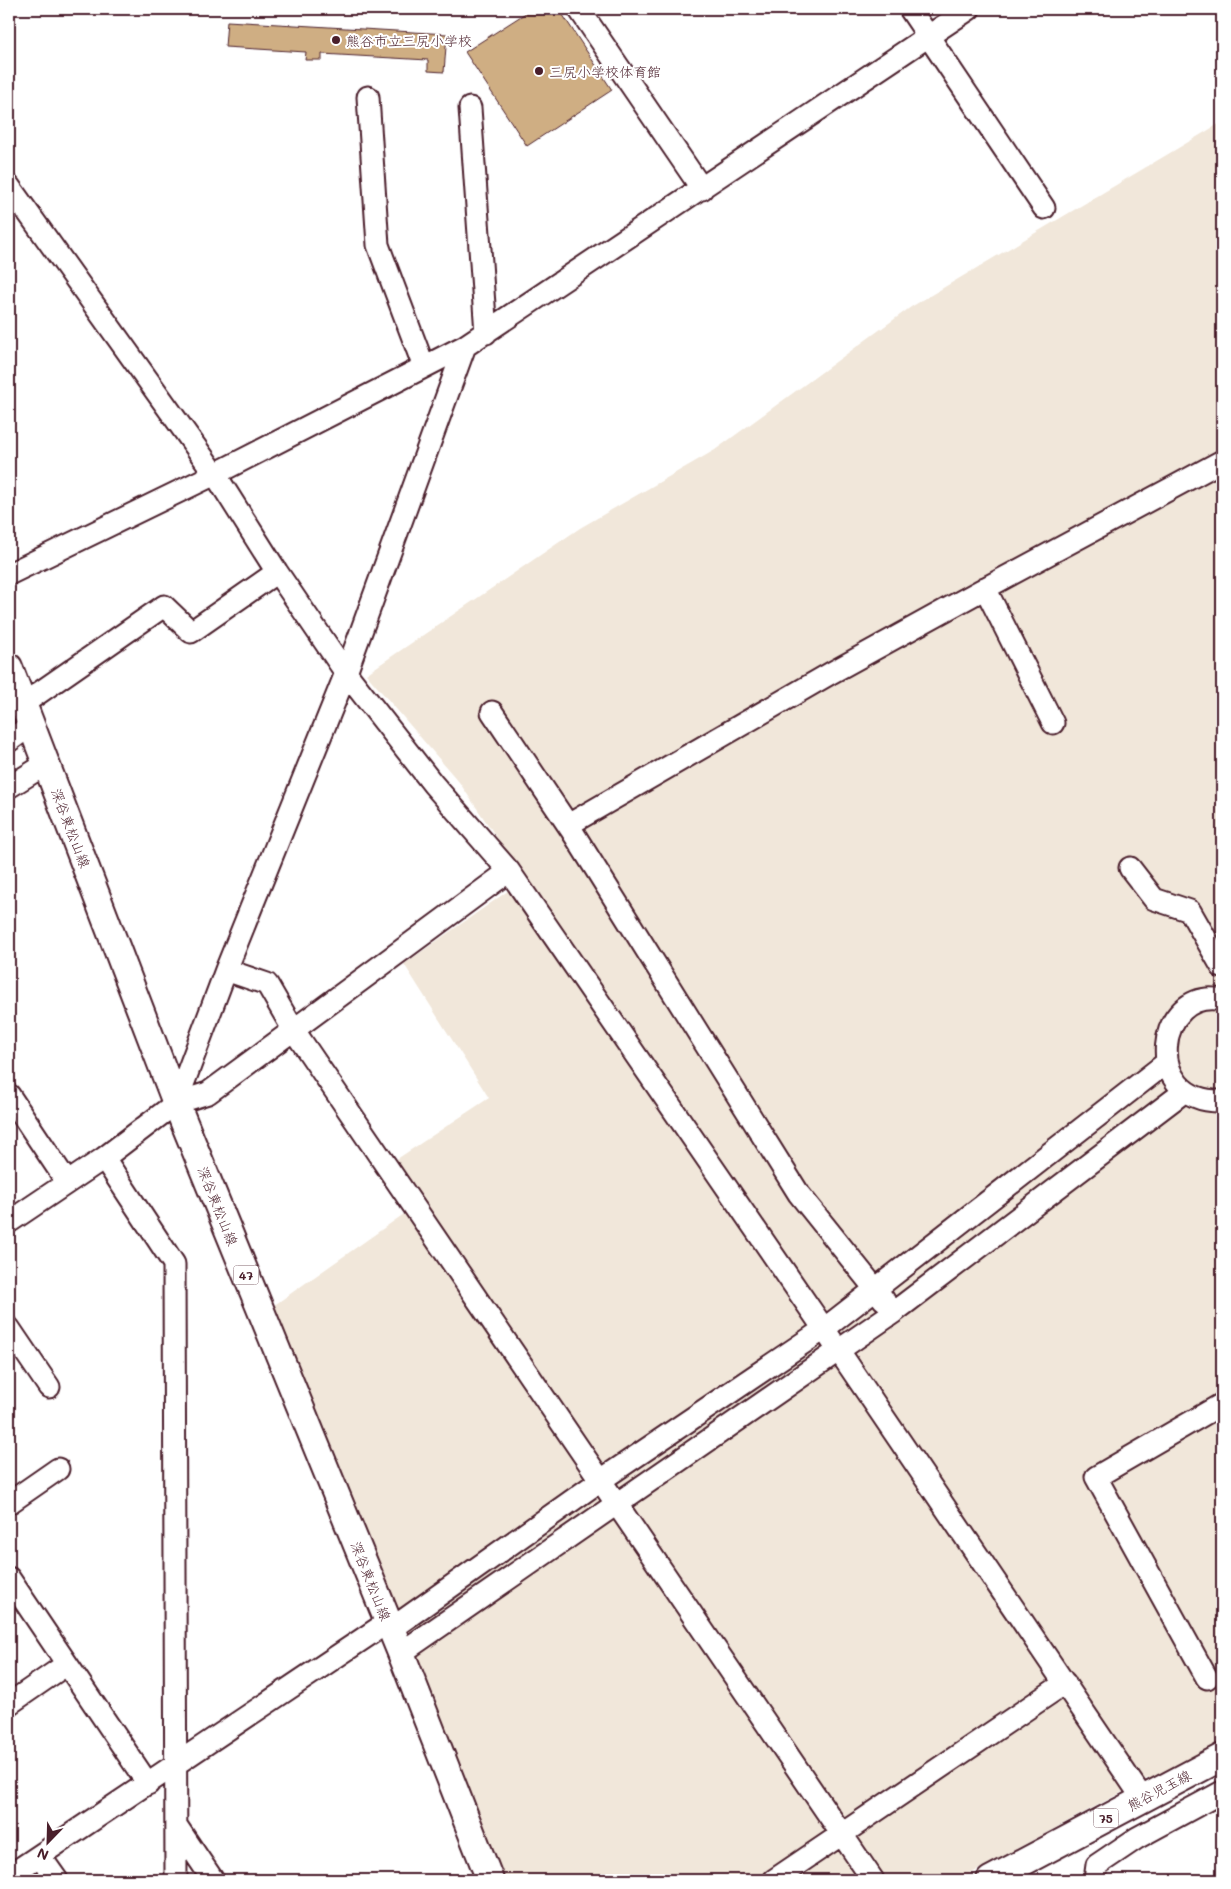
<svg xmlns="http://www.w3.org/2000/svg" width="1231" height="1889" font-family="Mali,'Klee One',sans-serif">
<rect width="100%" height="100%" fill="#fff"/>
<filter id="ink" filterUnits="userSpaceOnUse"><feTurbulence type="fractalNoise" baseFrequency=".02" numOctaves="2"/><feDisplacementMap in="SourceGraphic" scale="10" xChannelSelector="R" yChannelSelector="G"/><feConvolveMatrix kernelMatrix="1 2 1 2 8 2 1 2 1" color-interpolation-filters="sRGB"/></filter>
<g filter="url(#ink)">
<!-- built -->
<path fill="#f1e7da" d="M1222,122v1633l-65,36 -9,-13 -189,102h-457l-229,-574 148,-104 -27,-41 95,-63 -85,-134 121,-85 -66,-97 -93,-108 214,-146 135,-78 196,-143z"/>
<!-- building -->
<path fill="#cfae83" stroke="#4a1f2b" d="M532,9h27l53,81 -85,56 -62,-94z
M227,21l220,13 -3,38 -16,-1v-11l-106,-6v6h-17l1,-8 -81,-5z"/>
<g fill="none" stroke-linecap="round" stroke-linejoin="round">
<defs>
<path id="minor" d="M579,9l123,180
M910,9l134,199
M368,97l10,148 46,122
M470,108l16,225
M9,186l206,288 62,98 69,101 87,111 76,87 315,458 319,470
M9,574l206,-100 250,-128 504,-337
M985,588l68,135
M23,704l141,-98 27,26 86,-60
M492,712l80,119 227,363 85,106
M9,741l22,-16
M9,787l37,-23
M568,825l263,-152 149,-82 242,-130
M1130,868l24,31 36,12 32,56
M226,970l41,14 26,45 580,851
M1222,1000c-66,-14 -82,103 0,101
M9,1095l58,87
M176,1103l32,-10 301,-222
M104,1158l70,106 2,616
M9,1222l95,-64 72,-55 50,-133 120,-297 119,-327
M9,1328l40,59
M9,1503l49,-34
M9,1578l139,206
M391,1629l210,-149 223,-151 342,-266
M401,1653l493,-341 291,-221
M1207,1678l-111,-201 126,-73
M9,1704l58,-40
M176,1825l37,55
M40,1856l17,24
M9,1876l379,-254
M774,1880l291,-197
M1095,1880l2,-15 40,-27 85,-46"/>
<path id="major" d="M9,667l167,436 225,550 89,227
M990,1880l232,-123"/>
</defs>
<!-- minor casing -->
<use href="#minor" stroke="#4a1f2b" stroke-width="25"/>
<!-- major casing -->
<use href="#major" stroke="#4a1f2b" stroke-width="30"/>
<!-- minor -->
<use href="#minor" stroke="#fff" stroke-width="21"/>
<!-- major -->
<use href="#major" stroke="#fff" stroke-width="26"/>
</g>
</g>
<!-- markers -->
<g fill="#4a1f2b" stroke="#fff" stroke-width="2">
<circle cx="336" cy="40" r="5"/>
<circle cx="539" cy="71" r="5"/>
</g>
<g text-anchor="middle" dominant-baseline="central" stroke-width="4" stroke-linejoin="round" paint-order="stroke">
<!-- shield labels -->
<g fill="#fff" stroke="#80626b" stroke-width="1">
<rect x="233.5" y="1265.5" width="25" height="19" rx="4"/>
<rect x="1093.5" y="1808.5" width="25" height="19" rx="4"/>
</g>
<g font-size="12" font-weight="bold" fill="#4a1f2b">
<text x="246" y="1275">47</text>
<text x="1106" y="1818">75</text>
</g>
<!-- poi labels -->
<g font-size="14" fill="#4a1f2b" stroke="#fff" text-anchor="start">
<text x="346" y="40">熊谷市立三尻小学校</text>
<text x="549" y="71">三尻小学校体育館</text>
</g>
<!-- street labels -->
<g font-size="14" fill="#4a1f2b" stroke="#fff">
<text transform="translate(71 828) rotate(69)">深谷東松山線</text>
<text transform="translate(218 1206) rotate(68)">深谷東松山線</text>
<text transform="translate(371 1581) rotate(68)">深谷東松山線</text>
<text transform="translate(1159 1790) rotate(-28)">熊谷児玉線</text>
</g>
</g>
<!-- margin -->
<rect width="1231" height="1889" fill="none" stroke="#fff" stroke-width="30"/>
<rect x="15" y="15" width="1201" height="1859" fill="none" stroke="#4a1f2b" stroke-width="2" filter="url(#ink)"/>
<!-- north arrow -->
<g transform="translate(48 1842) rotate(203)" stroke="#ffffff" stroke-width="4" paint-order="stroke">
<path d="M0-4L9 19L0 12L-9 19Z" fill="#4a1f2b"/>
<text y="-8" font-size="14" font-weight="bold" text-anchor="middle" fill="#4a1f2b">N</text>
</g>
</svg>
